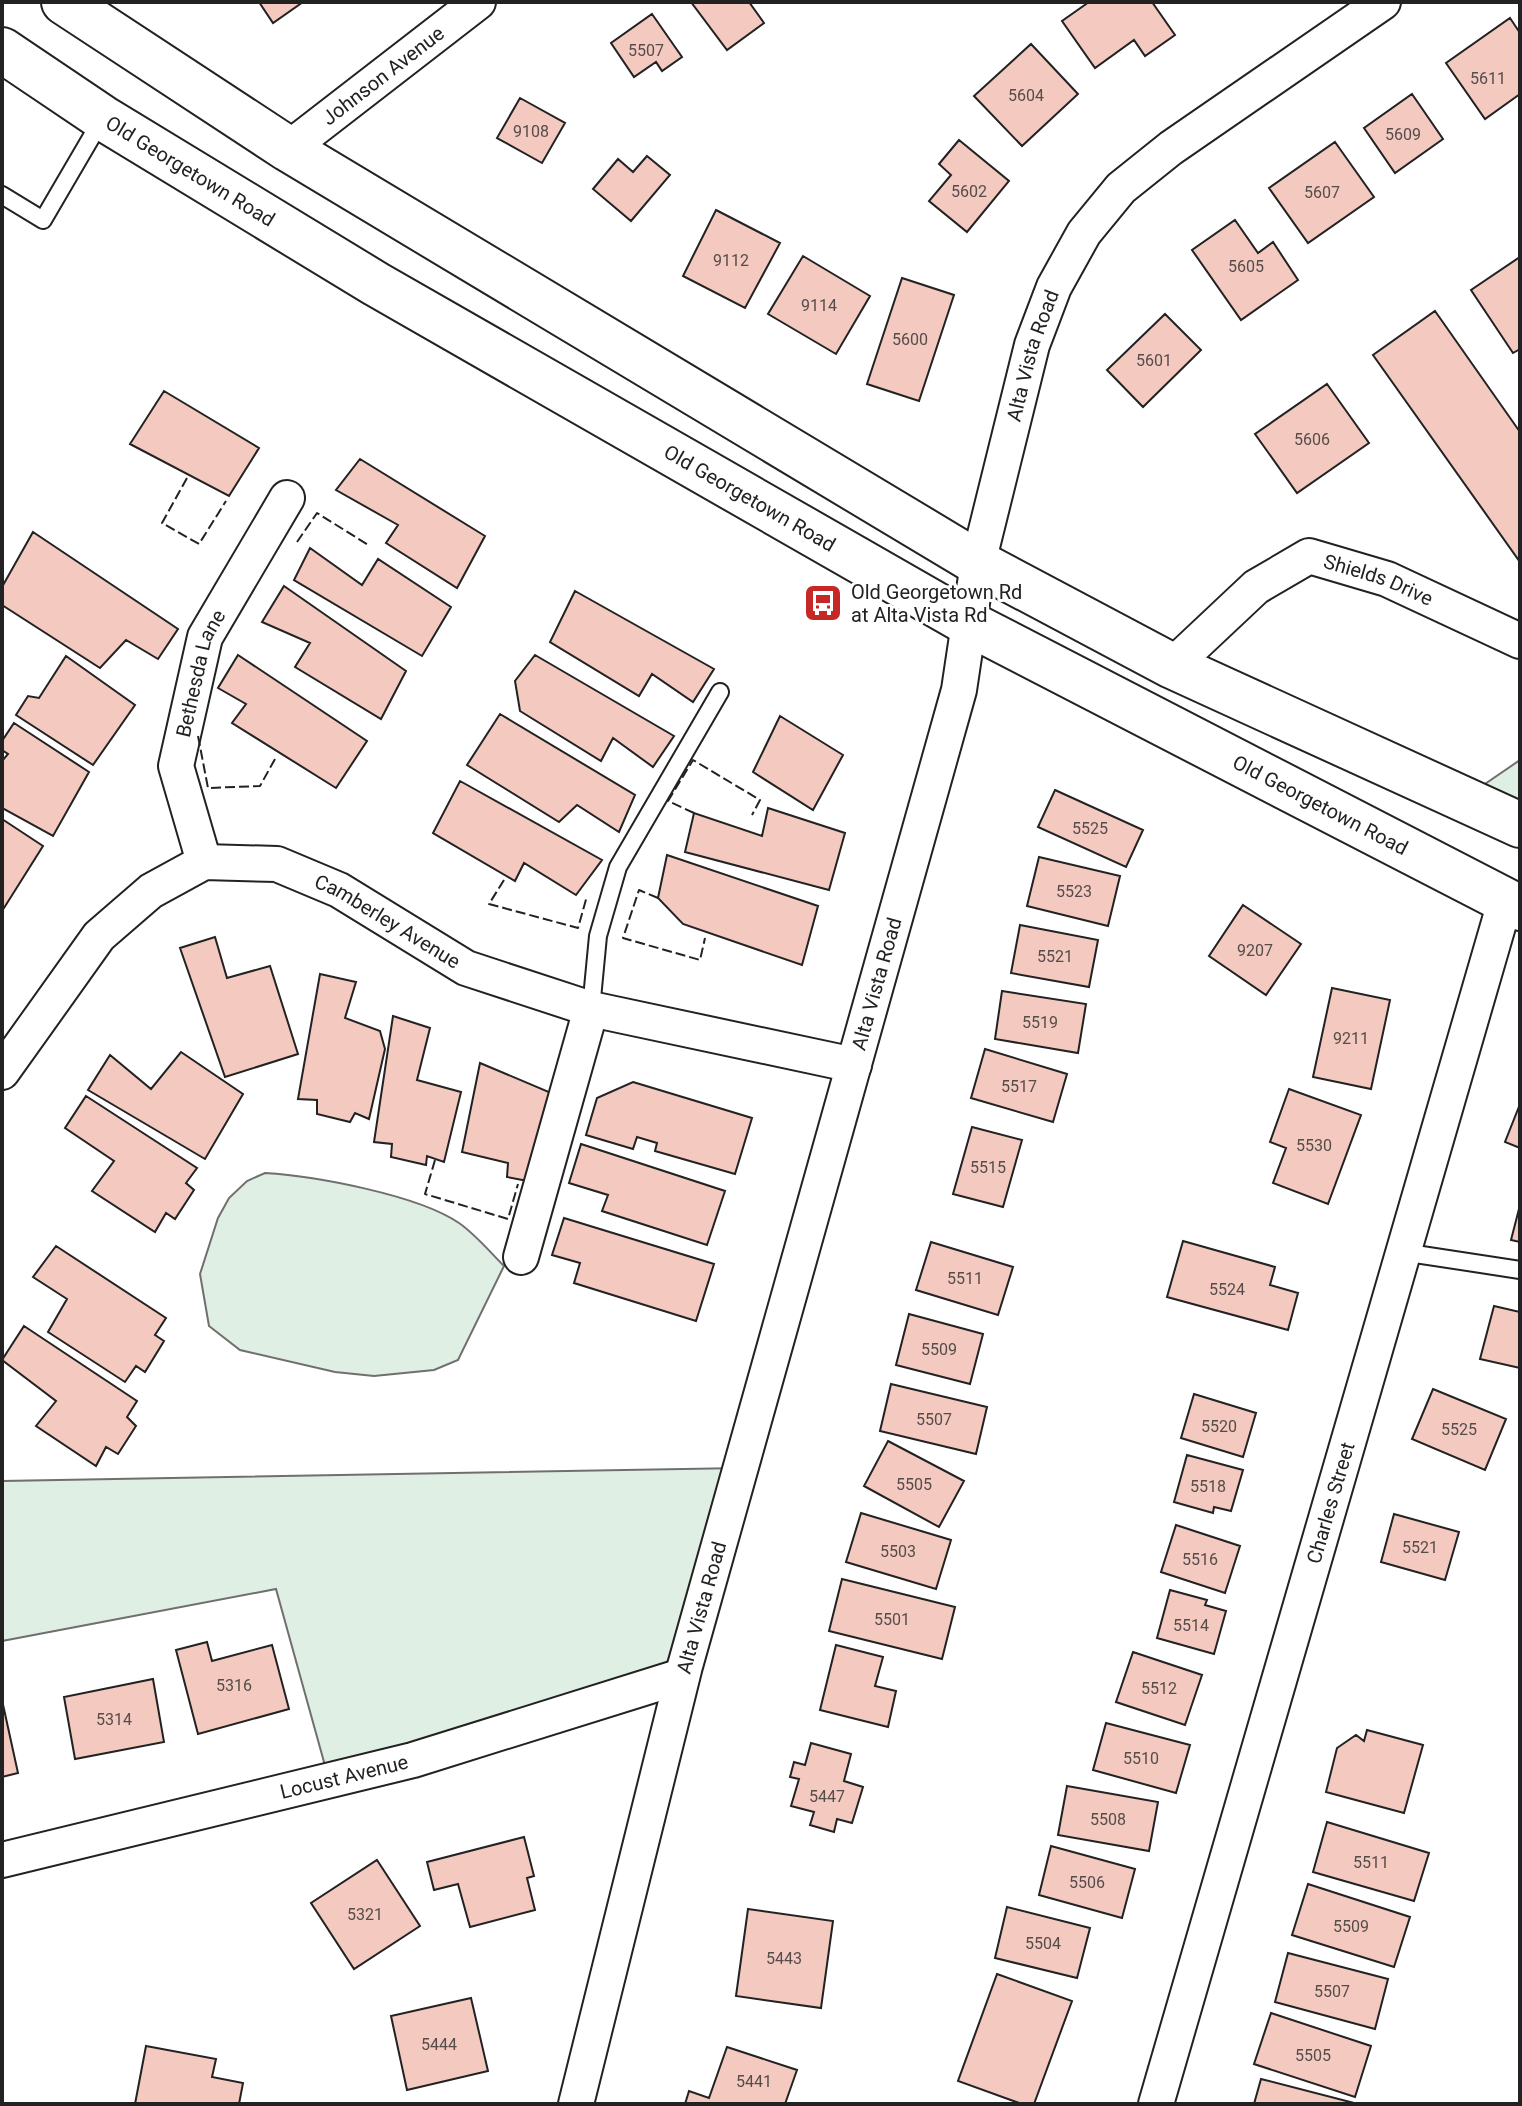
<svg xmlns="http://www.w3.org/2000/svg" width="1522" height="2106" font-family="Roboto,sans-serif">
<rect width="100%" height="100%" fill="#fff"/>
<!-- green -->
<path fill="#e0efe3" stroke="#6f6f6f" stroke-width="2" d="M1520,760v65l-57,-26z
M265,1173c50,3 153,22 194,50 16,11 31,29 45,43l-46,94 -24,10 -60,6 -39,-4 -95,-22 -31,-24 -9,-52 18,-56 11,-20 18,-17z
M741,1468l-56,198 -356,114 -53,-191 -274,52v-160z"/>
<!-- building -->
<path fill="#f3c9c0" stroke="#222" stroke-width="2" d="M259,2h44l-30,21z
M691,2h58l15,21 -37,27z
M1089,2h63l23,33 -30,21 -11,-16 -39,28 -33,-47z
M652,14l30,43 -20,14 -6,-9 -22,15 -23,-34z
M1510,18l10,15v61l-35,25 -39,-56z
M1031,44l47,50 -56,52 -48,-50z
M1412,94l31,45 -48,34 -31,-45z
M520,98l45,25 -23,40 -45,-25z
M959,140l50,41 -42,51 -38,-31 22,-26 -12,-11z
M1335,142l39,55 -66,46 -39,-55z
M647,156l23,19 -39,46 -38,-32 25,-30 15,13z
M716,210l64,33 -35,65 -62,-32z
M1235,220l23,33 15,-11 25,38 -57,40 -49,-70z
M803,256l67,40 -34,58 -68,-40z
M1520,257v92l-7,4 -42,-63z
M902,278l52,17 -35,106 -52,-17z
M1435,311l85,121v130l-147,-207z
M1165,314l36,36 -58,57 -36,-37z
M1327,384l42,59 -72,50 -42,-59z
M164,391l95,57 -30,48 -99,-52z
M360,459l125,77 -28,52 -71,-45 12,-18 -62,-35z
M33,532l145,97 -20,30 -32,-19 -26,28 -98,-63v-18z
M310,548l52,37 16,-26 73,48 -29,49 -128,-76z
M284,586l122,85 -25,48 -86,-52 15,-24 -48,-21z
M575,591l139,78 -21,33 -41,-28 -13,22 -89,-54z
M238,655l129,86 -31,47 -104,-65 14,-19 -28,-16z
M535,655l139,81 -21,31 -40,-29 -12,23 -81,-50 -5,-30z
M66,656l69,49 -42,60 -77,-50 12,-19 11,2z
M500,714l135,81 -16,37 -42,-27 -18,17 -92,-57z
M780,716l63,39 -30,55 -60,-38z
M14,723l75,49 -36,64 -51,-28v-47l6,-7 -6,-4v-9z
M460,781l142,79 -26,35 -52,-32 -9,18 -82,-48z
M1055,790l88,40 -17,37 -88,-40z
M768,808l77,25 -16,57 -144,-38 9,-39 68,23z
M2,819l41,27 -39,62 -2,-1z
M667,855l151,51 -16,59 -119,-41 -25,-26z
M1039,857l81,19 -12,50 -81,-20z
M1243,905l58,39 -35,51 -57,-39z
M1020,925l78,15 -9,47 -78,-14z
M215,937l12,41 43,-12 28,88 -73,23 -45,-129z
M320,974l36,8 -11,36 35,13 5,18 -16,70 -14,-6 -5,9 -33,-8v-14l-19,-1z
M1332,988l58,12 -19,89 -58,-12z
M1002,991l84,13 -8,49 -83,-14z
M393,1016l37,12 -13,52 44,12 -17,70 -17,-6 -1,9 -35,-8 1,-13 -18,-2z
M985,1049l82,25 -14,48 -82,-24z
M181,1052l62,42 -38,65 -117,-69 22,-35 41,34z
M480,1063l76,32 -23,87 -26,-5 1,-14 -46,-11z
M633,1082l119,36 -17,56 -80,-23 2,-8 -20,-6 -4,12 -47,-14 11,-37z
M1289,1089l72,26 -33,89 -55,-21 13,-35 -16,-6z
M86,1096l111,72 -11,15 8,7 -19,29 -9,-6 -11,19 -63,-41 22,-30 -49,-33z
M1520,1104v44l-15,-6z
M972,1127l50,13 -19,67 -50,-13z
M581,1144l144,47 -18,54 -105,-34 6,-16 -39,-12z
M1520,1205v37l-9,-2z
M564,1218l150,46 -18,57 -122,-38 6,-20 -28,-8z
M1183,1241l92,26 -5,18 28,8 -10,37 -121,-33z
M931,1242l82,25 -15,48 -82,-25z
M56,1246l110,72 -11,17 9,6 -19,31 -9,-6 -11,16 -77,-50 19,-33 -34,-22z
M1494,1306l26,6v56l-40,-9z
M909,1314l74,20 -13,50 -74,-19z
M24,1326l113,75 -10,16 9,9 -18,28 -12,-7 -10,19 -60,-40 20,-25 -54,-41z
M891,1384l96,23 -11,47 -96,-23z
M1433,1389l73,30 -21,51 -73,-31z
M1194,1394l62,19 -13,44 -62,-19z
M888,1441l76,40 -25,46 -75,-41z
M1187,1455l56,15 -12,41 -17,-4 -1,6 -39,-11z
M861,1513l90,27 -15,49 -90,-27z
M1394,1514l65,18 -14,48 -64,-18z
M1176,1525l64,21 -15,47 -64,-21z
M842,1579l113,28 -13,52 -113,-28z
M1170,1590l37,10 -2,5 21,6 -12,43 -57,-16z
M207,1642l5,19 60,-16 17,64 -91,25 -22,-84z
M836,1645l47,12 -8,29 21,5 -8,36 -68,-17z
M1133,1652l69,23 -17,50 -69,-23z
M153,1679l11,63 -89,17 -11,-62z
M2,1700l16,73 -16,4z
M1106,1723l84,22 -14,48 -83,-23z
M1367,1730l56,15 -19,68 -78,-21 11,-44 19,-13 8,6z
M811,1743l40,11 -7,27 19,6 -11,36 -15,-4 -3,13 -24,-7 4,-13 -23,-6 8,-27 -9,-2 4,-15 11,3z
M1067,1786l91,16 -9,49 -91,-16z
M1327,1822l102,31 -15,48 -101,-29z
M524,1837l10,39 -7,2 8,32 -65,17 -12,-43 -24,6 -7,-28z
M1051,1846l84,23 -13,49 -83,-23z
M377,1860l43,66 -66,43 -43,-66z
M1308,1884l102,33 -16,50 -102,-32z
M1007,1907l83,21 -13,50 -82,-20z
M748,1909l85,12 -12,87 -85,-12z
M1288,1953l100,26 -13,50 -100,-27z
M997,1974l75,27 -38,103h-12l-64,-23z
M471,1998l17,73 -81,19 -16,-74z
M1271,2013l100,33 -16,51 -101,-33z
M146,2046l70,13 -4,18 31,6 -4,21h-104z
M727,2047l70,23 -12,34h-100l4,-13 20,7z
M1261,2079l97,25h-104z"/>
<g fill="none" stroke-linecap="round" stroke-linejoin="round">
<defs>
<path id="service" d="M2,195l41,25 59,-101
M591,1009l7,-73 20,-69 102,-175
M1402,1252l118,18"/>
<g id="minor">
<path id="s1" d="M288,149l190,-147"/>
<path id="s2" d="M1172,666l84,-79 53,-31 78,23 133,62"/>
<path id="s3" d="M204,862l-28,-96 29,-129 82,-139"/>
<path id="s4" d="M2,1072l97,-136 52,-45 53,-29 73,2 62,26 127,78 125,41 263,56"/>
<path d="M521,1257l70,-248"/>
<path id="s5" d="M2,1860l411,-100 269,-84"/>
<path id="s6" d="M576,2104l109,-438 274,-976 19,-127 54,-218 22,-58 30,-54 37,-45 50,-40 212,-146"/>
<path id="s7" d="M1156,2104l349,-1202"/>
</g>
<g id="primary">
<path d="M64,2l224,147 690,414 194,103 348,159"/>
<path id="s8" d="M2,50l101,68 273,166 592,339 552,285"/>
</g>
</defs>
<!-- service casing -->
<use href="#service" stroke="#222" stroke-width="20"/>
<!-- minor casing -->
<use href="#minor" stroke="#222" stroke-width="38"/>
<!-- primary casing -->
<use href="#primary" stroke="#222" stroke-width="48"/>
<!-- service -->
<use href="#service" stroke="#fff" stroke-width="16"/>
<!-- minor -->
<use href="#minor" stroke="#fff" stroke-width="34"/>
<!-- primary -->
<use href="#primary" stroke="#fff" stroke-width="44"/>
<!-- fence -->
<path stroke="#222" stroke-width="2" stroke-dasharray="10 4" stroke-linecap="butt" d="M187,478l-25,45 37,21 27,-43
M297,542l20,-29 53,33
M198,736l10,52 52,-2 15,-27
M694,813l-26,-12 25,-41 67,40 -8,15
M504,880l-15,24 89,24 9,-32
M658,898l-19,-8 -16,48 77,22 5,-22
M435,1160l-10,34 83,25 10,-35"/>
</g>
<!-- icons -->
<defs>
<symbol id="bus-square" viewBox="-11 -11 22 22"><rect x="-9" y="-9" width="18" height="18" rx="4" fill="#c62828" stroke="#fff"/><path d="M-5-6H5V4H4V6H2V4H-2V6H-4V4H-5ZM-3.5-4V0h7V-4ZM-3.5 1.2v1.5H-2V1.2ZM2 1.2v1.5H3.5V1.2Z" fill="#fff"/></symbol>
</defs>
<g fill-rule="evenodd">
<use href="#bus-square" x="801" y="581" width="44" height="44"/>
</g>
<g text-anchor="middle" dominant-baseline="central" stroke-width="6" stroke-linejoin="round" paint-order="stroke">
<!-- number labels -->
<g font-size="16" fill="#564c4a">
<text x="646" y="50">5507</text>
<text x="1488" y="78">5611</text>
<text x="1026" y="95">5604</text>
<text x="531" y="131">9108</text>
<text x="1403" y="134">5609</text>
<text x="969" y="191">5602</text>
<text x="1322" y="192">5607</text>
<text x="731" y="260">9112</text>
<text x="1246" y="266">5605</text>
<text x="819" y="305">9114</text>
<text x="910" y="339">5600</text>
<text x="1154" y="360">5601</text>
<text x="1312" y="439">5606</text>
<text x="1090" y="828">5525</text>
<text x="1074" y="891">5523</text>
<text x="1255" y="950">9207</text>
<text x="1055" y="956">5521</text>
<text x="1040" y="1022">5519</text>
<text x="1351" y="1038">9211</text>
<text x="1019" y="1086">5517</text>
<text x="1314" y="1145">5530</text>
<text x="988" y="1167">5515</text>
<text x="965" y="1278">5511</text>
<text x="1227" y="1289">5524</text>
<text x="939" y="1349">5509</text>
<text x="934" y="1419">5507</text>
<text x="1219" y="1426">5520</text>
<text x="1459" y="1429">5525</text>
<text x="914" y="1484">5505</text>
<text x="1208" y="1486">5518</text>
<text x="1420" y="1547">5521</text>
<text x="898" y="1551">5503</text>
<text x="1200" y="1559">5516</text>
<text x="892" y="1619">5501</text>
<text x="1191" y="1625">5514</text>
<text x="234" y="1685">5316</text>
<text x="1159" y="1688">5512</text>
<text x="114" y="1719">5314</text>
<text x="1141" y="1758">5510</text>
<text x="827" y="1796">5447</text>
<text x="1108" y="1819">5508</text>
<text x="1371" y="1862">5511</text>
<text x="1087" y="1882">5506</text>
<text x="365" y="1914">5321</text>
<text x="1351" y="1926">5509</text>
<text x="1043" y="1943">5504</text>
<text x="784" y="1958">5443</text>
<text x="1332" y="1991">5507</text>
<text x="439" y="2044">5444</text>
<text x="1313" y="2055">5505</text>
<text x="754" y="2081">5441</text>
</g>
<!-- street labels -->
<g font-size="20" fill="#222" stroke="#fff">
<text stroke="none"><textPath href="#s1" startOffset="120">Johnson Avenue</textPath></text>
<text stroke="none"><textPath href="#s8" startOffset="224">Old Georgetown Road</textPath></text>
<text stroke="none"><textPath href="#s6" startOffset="1808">Alta Vista Road</textPath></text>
<text stroke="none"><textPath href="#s8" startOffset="872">Old Georgetown Road</textPath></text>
<text stroke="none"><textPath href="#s2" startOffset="250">Shields Drive</textPath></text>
<text stroke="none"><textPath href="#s3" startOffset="196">Bethesda Lane</textPath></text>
<text stroke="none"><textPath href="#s8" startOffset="1520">Old Georgetown Road</textPath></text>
<text stroke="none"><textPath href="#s4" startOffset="494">Camberley Avenue</textPath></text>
<text stroke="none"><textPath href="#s6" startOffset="1160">Alta Vista Road</textPath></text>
<text stroke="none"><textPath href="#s7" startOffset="626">Charles Street</textPath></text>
<text stroke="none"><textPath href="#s6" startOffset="512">Alta Vista Road</textPath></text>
<text stroke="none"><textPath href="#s5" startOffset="352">Locust Avenue</textPath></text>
</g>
<!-- poi labels -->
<g font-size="20" fill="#222" stroke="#fff" text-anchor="start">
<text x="851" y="592">Old Georgetown Rd<tspan x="851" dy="23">at Alta Vista Rd</tspan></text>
</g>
</g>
<!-- border -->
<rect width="1522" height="2106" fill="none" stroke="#222222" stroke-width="8"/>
</svg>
